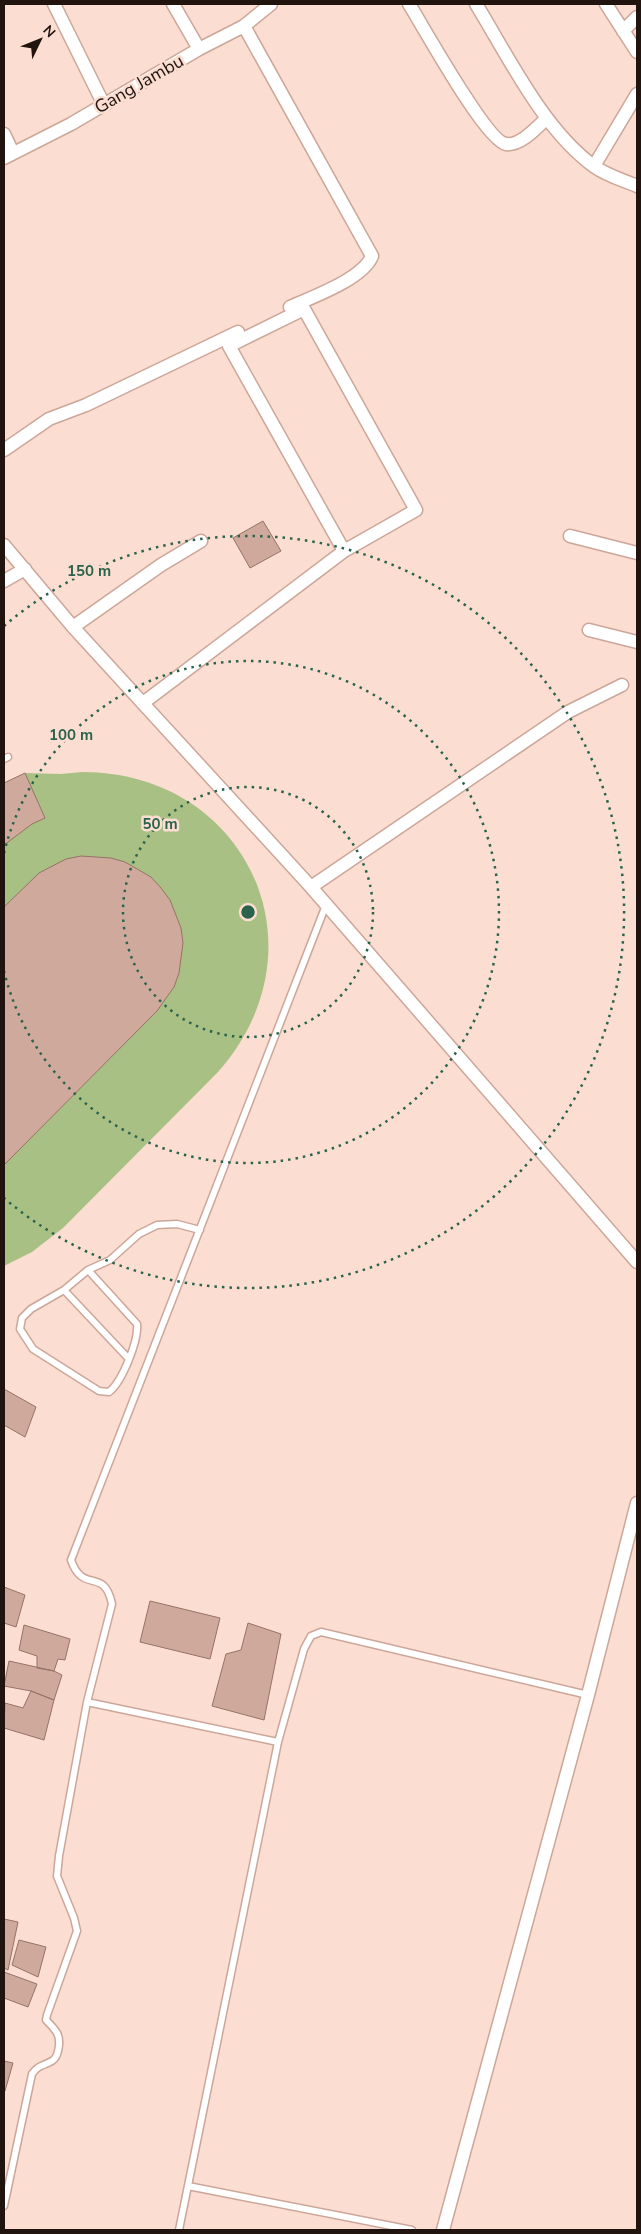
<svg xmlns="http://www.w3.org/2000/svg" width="641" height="2234" font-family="'Nunito Sans',sans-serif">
<rect width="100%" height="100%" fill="#fcddd1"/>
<!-- green -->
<path fill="#a9c085" d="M82,772c165,0 246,176 136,300l-155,156 -31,24 -28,14v-483l21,-10 36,1z"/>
<!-- building -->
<path fill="#cfaa9c" stroke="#957366" d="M263,521l18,30 -31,17 -17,-30z
M25,773l20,45 -13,6 -28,21v-62z
M81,856l30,2 14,4 26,15 10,11 9,12 11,28 2,15 -4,30 -5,14 -17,24 -153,154v-258l35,-34 27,-14z
M4,1389l32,18 -11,30 -21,-12z
M4,1587l21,8 -9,32 -12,-4z
M150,1601l70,17 -10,41 -70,-17z
M248,1623l33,11 -17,86 -52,-14 14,-52 15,-4z
M24,1625l46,14 -5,21 -7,-1 -4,12 -17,-3v-12l-18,-6z
M9,1661l45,10 8,4 -8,25 -23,-9 -27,-5z
M31,1691l23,9 -10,40 -40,-12 1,-25 18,5z
M4,1919l14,3 -10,48 -4,-2z
M19,1940l27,7 -8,30 -26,-12z
M4,1972l33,12 -9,23 -24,-9z
M4,2061l9,2 -8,28h-1z"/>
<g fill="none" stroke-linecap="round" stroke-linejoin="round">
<defs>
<path id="lane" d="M4,759l4,-2
M88,1270l49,54c2,16 -15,58 -28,68l-10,-1 -66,-42 -13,-20 2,-11 9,-9 33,-19 24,-20 22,-10 29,-26 18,-9 20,-1 23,6
M64,1290l64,68
M87,1702l191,40
M188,2186l224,44
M4,2206l28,-132c6,-9 11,-8 20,-13 7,-4 9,-21 5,-28 -3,-5 -7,-9 -11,-13l1,-5 30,-84 -3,-13 -17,-42 2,-20 28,-154 25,-98c-8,-38 -29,-9 -41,-44l255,-655
M179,2230l99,-488 26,-93 7,-13 10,-4 267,63"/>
<path id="street" d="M54,4l50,101
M173,4l26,45
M409,4c14,22 77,137 97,140 15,2 31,-17 41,-26
M476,4c32,52 68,127 119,163 13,9 28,13 42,19
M606,4l31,48
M244,26l128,230c-9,23 -60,41 -82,51
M623,31l14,-14
M4,134l9,19
M4,158l67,-34 128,-75 45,-23 27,-22
M594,166l43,-72
M4,450l45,-31 37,-14 152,-73
M570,536l67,17
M4,545l69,82 238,260 326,375
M4,581l21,-12
M73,627l88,-62 40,-24
M589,630l48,12
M143,703l201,-152 72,-41 -112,-201 -75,37 115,205
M311,887l257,-175 54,-27
M443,2230l145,-535 49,-192"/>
</defs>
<!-- lane casing -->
<use href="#lane" stroke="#cca699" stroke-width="9"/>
<!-- street casing -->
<use href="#street" stroke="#cca699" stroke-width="15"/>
<!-- lane -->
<use href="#lane" stroke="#fff" stroke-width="6"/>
<!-- street -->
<use href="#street" stroke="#fff" stroke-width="12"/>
</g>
<!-- distance rings -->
<g fill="none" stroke="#2a634b" stroke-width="2.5" stroke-dasharray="2.5 5">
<circle cx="248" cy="912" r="125"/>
<path d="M4 853A251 251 0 1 1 4 971"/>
<path d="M4 626A376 376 0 1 1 4 1198"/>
</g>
<g text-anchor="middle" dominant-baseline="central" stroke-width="5" stroke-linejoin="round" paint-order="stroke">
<!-- street labels -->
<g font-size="18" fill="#21140f" stroke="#fcddd1">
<text transform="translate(139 84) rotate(-30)">Gang Jambu</text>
</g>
</g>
<circle cx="248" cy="912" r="8" fill="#2a634b" stroke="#fcddd1" stroke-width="2.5"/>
<g font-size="15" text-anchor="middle" font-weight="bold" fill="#2a634b" stroke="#fcddd1" stroke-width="5" stroke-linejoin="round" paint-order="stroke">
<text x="89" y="576">150 m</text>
<text x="71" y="740">100 m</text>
<text x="160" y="829">50 m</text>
</g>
<!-- border -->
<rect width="641" height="2234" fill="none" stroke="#21140f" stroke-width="10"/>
<!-- north arrow -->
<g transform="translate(40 40) rotate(47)" stroke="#fcddd1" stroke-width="4" paint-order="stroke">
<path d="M0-4L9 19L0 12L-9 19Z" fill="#21140f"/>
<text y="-8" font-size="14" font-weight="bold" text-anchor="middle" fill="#21140f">N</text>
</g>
</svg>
